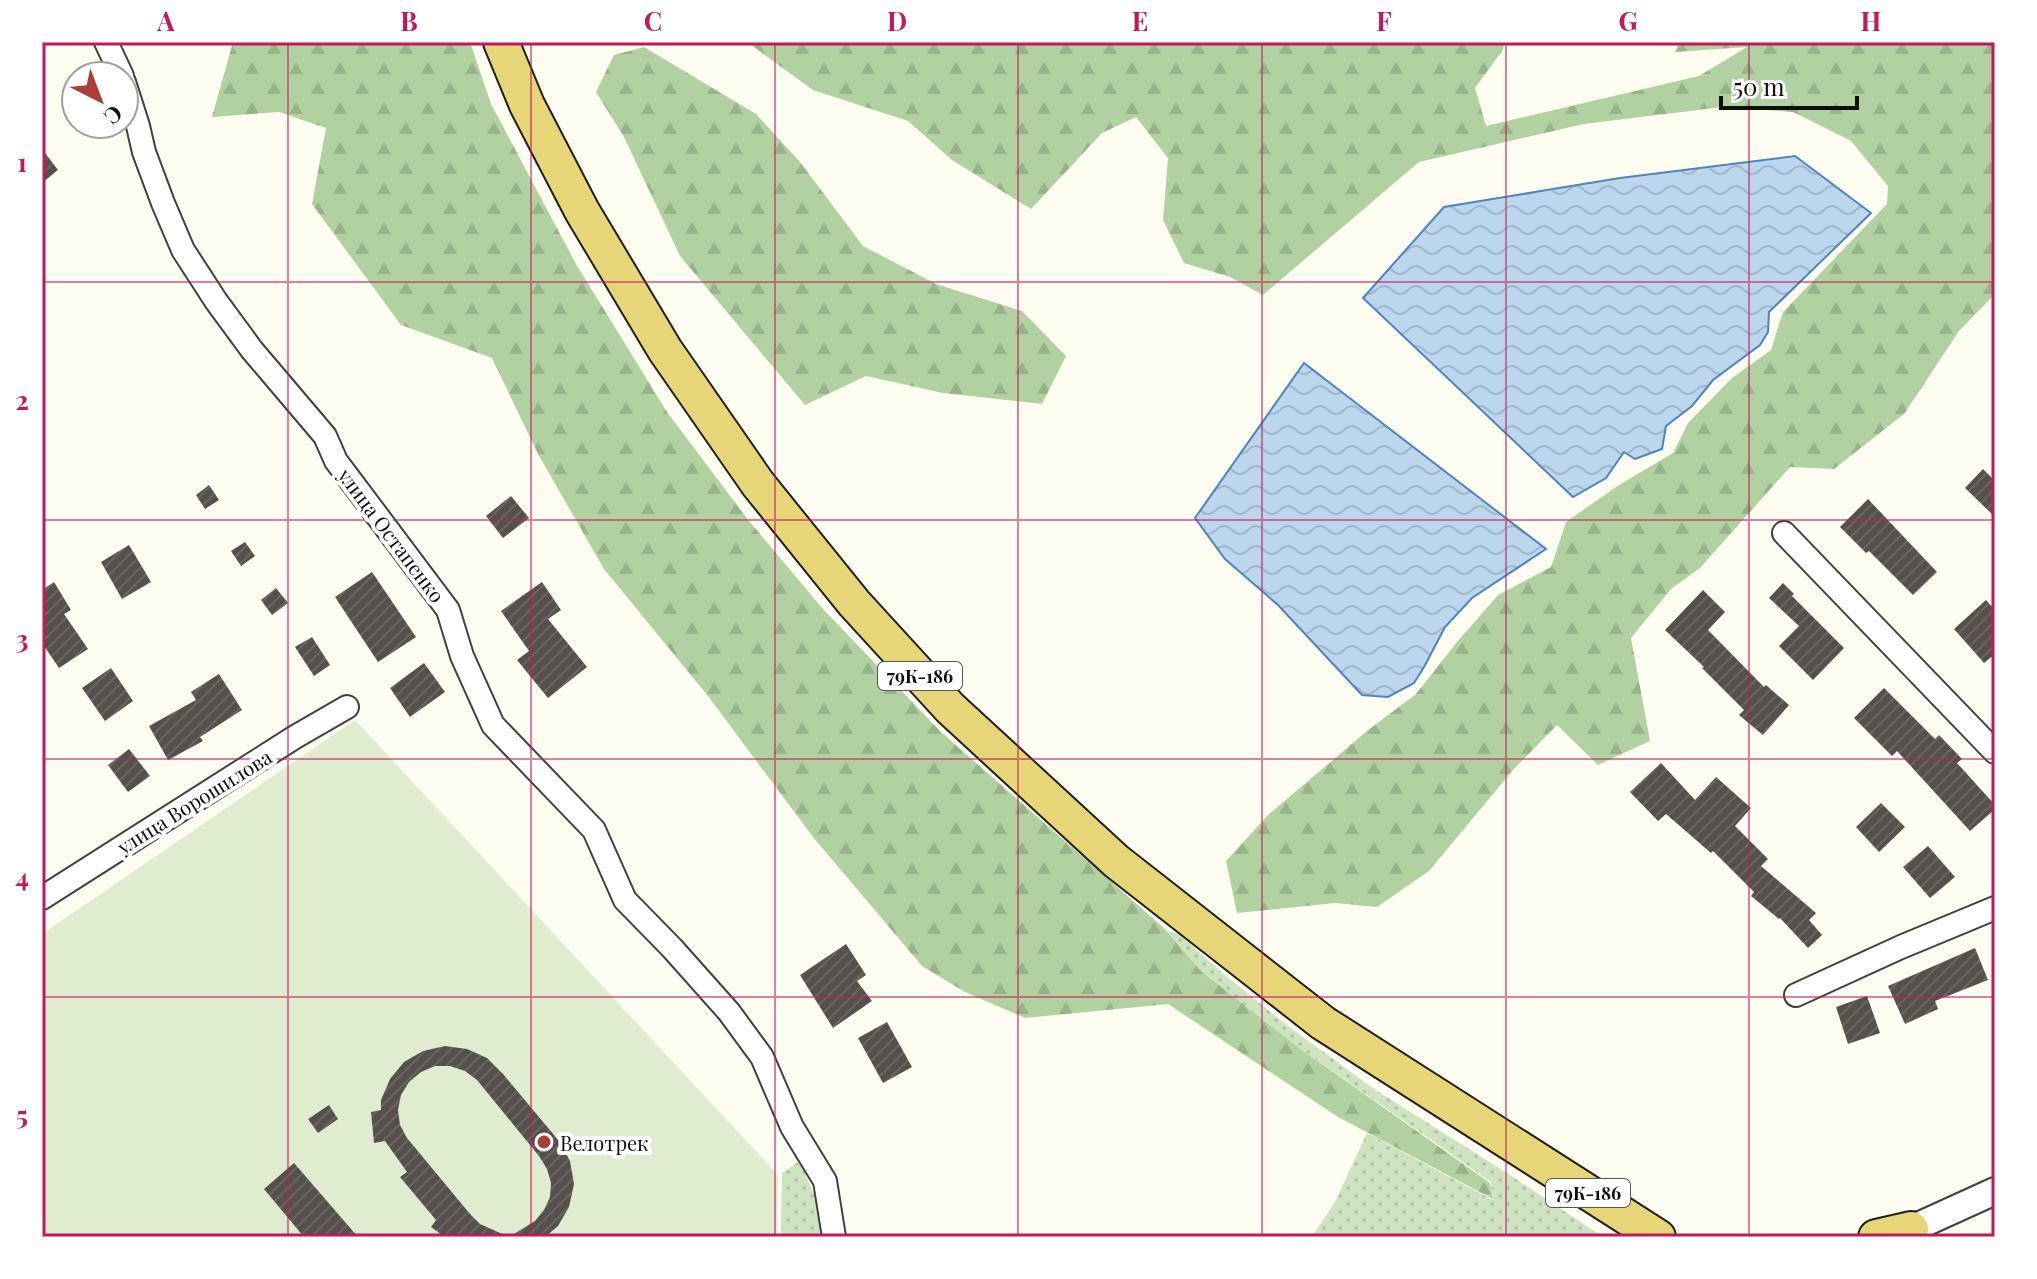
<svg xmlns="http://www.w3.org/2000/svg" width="2037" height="1279" font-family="'Playfair Display',serif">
<defs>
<pattern id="grass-dots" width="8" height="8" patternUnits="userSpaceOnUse" patternTransform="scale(2)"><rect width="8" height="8" fill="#cee3bf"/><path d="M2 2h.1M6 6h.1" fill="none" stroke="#b0c2a3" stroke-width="1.8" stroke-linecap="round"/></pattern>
<pattern id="forest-firs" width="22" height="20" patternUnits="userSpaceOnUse" patternTransform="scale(2)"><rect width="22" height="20" fill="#b1d2a0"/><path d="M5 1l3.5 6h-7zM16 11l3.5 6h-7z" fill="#97b389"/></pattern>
<pattern id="water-waves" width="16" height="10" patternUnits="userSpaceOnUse" patternTransform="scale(2)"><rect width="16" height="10" fill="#bcd6ee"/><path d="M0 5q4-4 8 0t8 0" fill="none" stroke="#a0b6cb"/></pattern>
<pattern id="building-hatch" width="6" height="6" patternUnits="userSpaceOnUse" patternTransform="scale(2)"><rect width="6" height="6" fill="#55504c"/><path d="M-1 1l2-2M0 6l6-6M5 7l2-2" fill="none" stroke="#696561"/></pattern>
</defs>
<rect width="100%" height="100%" fill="#fdfcf1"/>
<!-- grass -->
<path fill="url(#grass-dots)" d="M1168,932l11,2 47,42 62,50 86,63 133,84 96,64h-291l23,-35 32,-69 126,67 -2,-18 -194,-136 -96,-75z
M798,1162l3,3 19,42 1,30h-40l1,-64z"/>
<!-- forest -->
<path fill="url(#forest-firs)" d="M233,42h237l21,62 85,160 91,148 82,109 74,88 118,123 224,197 36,42 97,76 192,136 3,16 -155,-82 -170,-113 -143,14 -60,-26 -43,-26 -109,-129 -105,-141 -104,-127 -66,-115 -46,-96 -91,-33 -89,-121 14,-76 -47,-16 -67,5z
M747,42h758l-3,9 -27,37 11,38 213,-50 48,-29 -72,5 4,-10h316v252l-36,37 -55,83 -70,55 -44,-2 -90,101 -29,21 -40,49 19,103 -52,24 -41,-40 -44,45 -84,101 -52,36 -42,-4 -98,10 -11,-52 42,-46 99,-84 49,-37 41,-52 41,-47 53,-28 15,-45 53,-37 54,-32 15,-30 44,-45 39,-28 12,-38 104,-108 1,-18 -37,-45 -58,-29 -71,-5 -138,17 -165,38 -156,133 -33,-18 -46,-14 -21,-43 5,-62 -32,-41 -34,16 -71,76 -79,-49 -44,-39 -95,-31z
M644,47l112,67 44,48 63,84 73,38 86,27 44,45 -24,48 -99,-11 -77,-17 -61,29 -125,-149 -56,-119 -28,-45 18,-37z"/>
<!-- pitch -->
<path fill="#dfeccf" d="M355,720l423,455 -1,62h-735v-303z"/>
<!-- water -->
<path fill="url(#water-waves)" stroke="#4d84bb" stroke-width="2" d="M1795,156l76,57 -102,99 -1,20 -8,13 -47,35 -21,26 -26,20 -4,23 -27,10 -11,-7 -18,26 -33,19 -210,-199 81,-91 176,-29z
M1304,363l242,186 -74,49 -27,29 -21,40 -10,16 -26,14 -26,-2 -84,-90 -53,-46 -30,-41z"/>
<!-- building -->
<path fill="url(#building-hatch)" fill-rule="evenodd" d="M42,149l16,21 -16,13z
M1983,469l12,12v36l-30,-29z
M209,485l10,15 -14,9 -9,-14z
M511,496l18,22 -26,20 -17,-22z
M1868,499l69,73 -24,23 -44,-44 -3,2 -26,-26z
M245,542l10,14 -14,10 -10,-15z
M129,545l22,37 -29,17 -21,-37z
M372,572l44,65 -38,25 -43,-65z
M54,582l17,28 -7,4 24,35 -29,19 -17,-25v-53z
M542,582l19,28 -13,9 39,48 -39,31 -31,-38 12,-9 -28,-40z
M1783,583l11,11 -2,2 52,52 -31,32 -34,-34 20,-20 -30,-28z
M276,588l12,15 -16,12 -11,-15z
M1703,590l22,22 -17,18 56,57 2,-2 23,20 -26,30 -24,-20 5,-5 -42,-42 2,-1 -39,-37z
M1986,600l9,10v44l-11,9 -30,-34z
M312,637l18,28 -16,11 -19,-29z
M424,663l21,29 -35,25 -20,-29z
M111,668l22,33 -28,20 -23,-33z
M219,674l23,36 -42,27 3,4 -35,19 -19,-34 47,-26 -5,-8z
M1884,688l51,51 4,-4 23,24 -5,4 38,42v4l-25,22 -73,-80 -5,5 -38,-38z
M129,749l21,27 -22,16 -20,-27z
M1661,763l34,37 21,-23 35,31 -16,18 33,33 -7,7 55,47 -7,7 13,15 -14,13 -28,-30 -1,1 -28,-23 3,-4 -41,-41 -2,2 -45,-39 -8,7 -28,-29z
M1881,803l24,24 -26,25 -23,-25z
M1928,846l27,31 -25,21 -27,-31z
M846,944l20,31 -9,6 15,20 -39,27 -33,-53z
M1975,948l13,32 -53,21 3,8 -33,15 -17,-38z
M1867,996l13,37 -32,11 -12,-37z
M887,1022l25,45 -29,16 -25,-45z
M445,1046l22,3 20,9 16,16 56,67 11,20 4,23 -5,23 -11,19 -13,11h-100l-14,-10 5,-7 -36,-43 7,-5 -22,-31 -11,2 -3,-31 10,-2v-10l9,-21 14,-17 19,-11zM435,1066h15l15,5 12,9 62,76 8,13 4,14 -1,14 -6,13 -9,11 -26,16 -29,-13 -10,-10 -63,-76 -7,-13 -2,-15 3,-15 8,-13 12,-10z
M329,1105l9,14 -20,14 -10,-14z
M294,1163l64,74h-54l-40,-48z"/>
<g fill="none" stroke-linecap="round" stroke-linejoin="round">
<defs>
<path id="minor" d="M106,42l16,34
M124,82l14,44 6,26 19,51 20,47 33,51 36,49 73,86 11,25 112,149 14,46 31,69 101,105 31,70 47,48 57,64 33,45 30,70 33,54 9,56
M1784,533l211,219
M42,898l253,-161 52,-30
M1796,995l105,-48 94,-39"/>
<path id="tertiary" d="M1896,1236l99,-45"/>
<path id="primary" d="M501,42l26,63 55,106 83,139 93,134 96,119 96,105 166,153 207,162 335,214
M1876,1237l35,-8"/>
</defs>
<!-- minor casing -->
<use href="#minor" stroke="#414141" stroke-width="26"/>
<!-- tertiary casing -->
<use href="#tertiary" stroke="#414141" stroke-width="30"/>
<!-- primary casing -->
<use href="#primary" stroke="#1f1f1f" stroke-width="38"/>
<!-- minor -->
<use href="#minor" stroke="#fff" stroke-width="22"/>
<!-- tertiary -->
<use href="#tertiary" stroke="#fff" stroke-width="26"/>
<!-- primary -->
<use href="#primary" stroke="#e6d678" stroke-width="34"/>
</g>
<!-- grid -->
<path fill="none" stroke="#c2185b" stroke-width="2" stroke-opacity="0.55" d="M288,42v1195M531,42v1195M775,42v1195M1018,42v1195M1262,42v1195M1506,42v1195M1749,42v1195M42,282h1953M42,520h1953M42,759h1953M42,997h1953"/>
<!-- markers -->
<circle fill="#ac3e38" stroke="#fff" stroke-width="3" cx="544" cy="1142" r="8"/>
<g text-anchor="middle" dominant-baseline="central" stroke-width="8" stroke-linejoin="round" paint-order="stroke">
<!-- shield labels -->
<g fill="#fff" stroke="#565656" stroke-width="2">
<rect x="878" y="662" width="84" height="28" rx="6"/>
<rect x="1546" y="1179" width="84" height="28" rx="6"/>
</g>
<g font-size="18" font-weight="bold" fill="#0e0e0e">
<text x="920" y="676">79К-186</text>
<text x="1588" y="1193">79К-186</text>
</g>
<!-- street labels -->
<g font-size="20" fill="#0e0e0e" stroke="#fff">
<text transform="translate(392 535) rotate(53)">улица Остапенко</text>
<text transform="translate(194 801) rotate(-32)">улица Ворошилова</text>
</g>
<!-- poi labels -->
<g font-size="20" fill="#0e0e0e" stroke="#fff" text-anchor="start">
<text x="560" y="1142">Велотрек</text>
</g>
</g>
<!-- border -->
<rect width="2037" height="1279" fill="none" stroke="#ffffff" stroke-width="88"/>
<!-- north arrow -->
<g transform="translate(100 100) rotate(138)"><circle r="38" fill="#ffffff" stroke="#9f9f9f" stroke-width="2"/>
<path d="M0-6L14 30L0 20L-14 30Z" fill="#ac3e38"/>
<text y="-12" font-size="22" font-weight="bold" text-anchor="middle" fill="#0e0e0e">С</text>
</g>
<!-- scale -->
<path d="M1721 96v12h136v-12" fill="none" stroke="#0e0e0e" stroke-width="4"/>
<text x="1733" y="96" font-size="24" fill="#0e0e0e" stroke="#ffffff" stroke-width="6" paint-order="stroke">50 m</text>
<rect x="44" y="44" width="1949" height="1191" fill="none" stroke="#c2185b" stroke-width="3"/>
<g font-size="26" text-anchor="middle" font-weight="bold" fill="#c2185b">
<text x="166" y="31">A</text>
<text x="409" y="31">B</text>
<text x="653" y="31">C</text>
<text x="897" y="31">D</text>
<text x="1140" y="31">E</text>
<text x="1384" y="31">F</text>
<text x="1628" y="31">G</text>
<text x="1871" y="31">H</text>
<text x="22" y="172">1</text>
<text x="22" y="410">2</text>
<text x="22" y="649">3</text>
<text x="22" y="887">4</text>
<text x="22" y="1125">5</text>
</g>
</svg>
